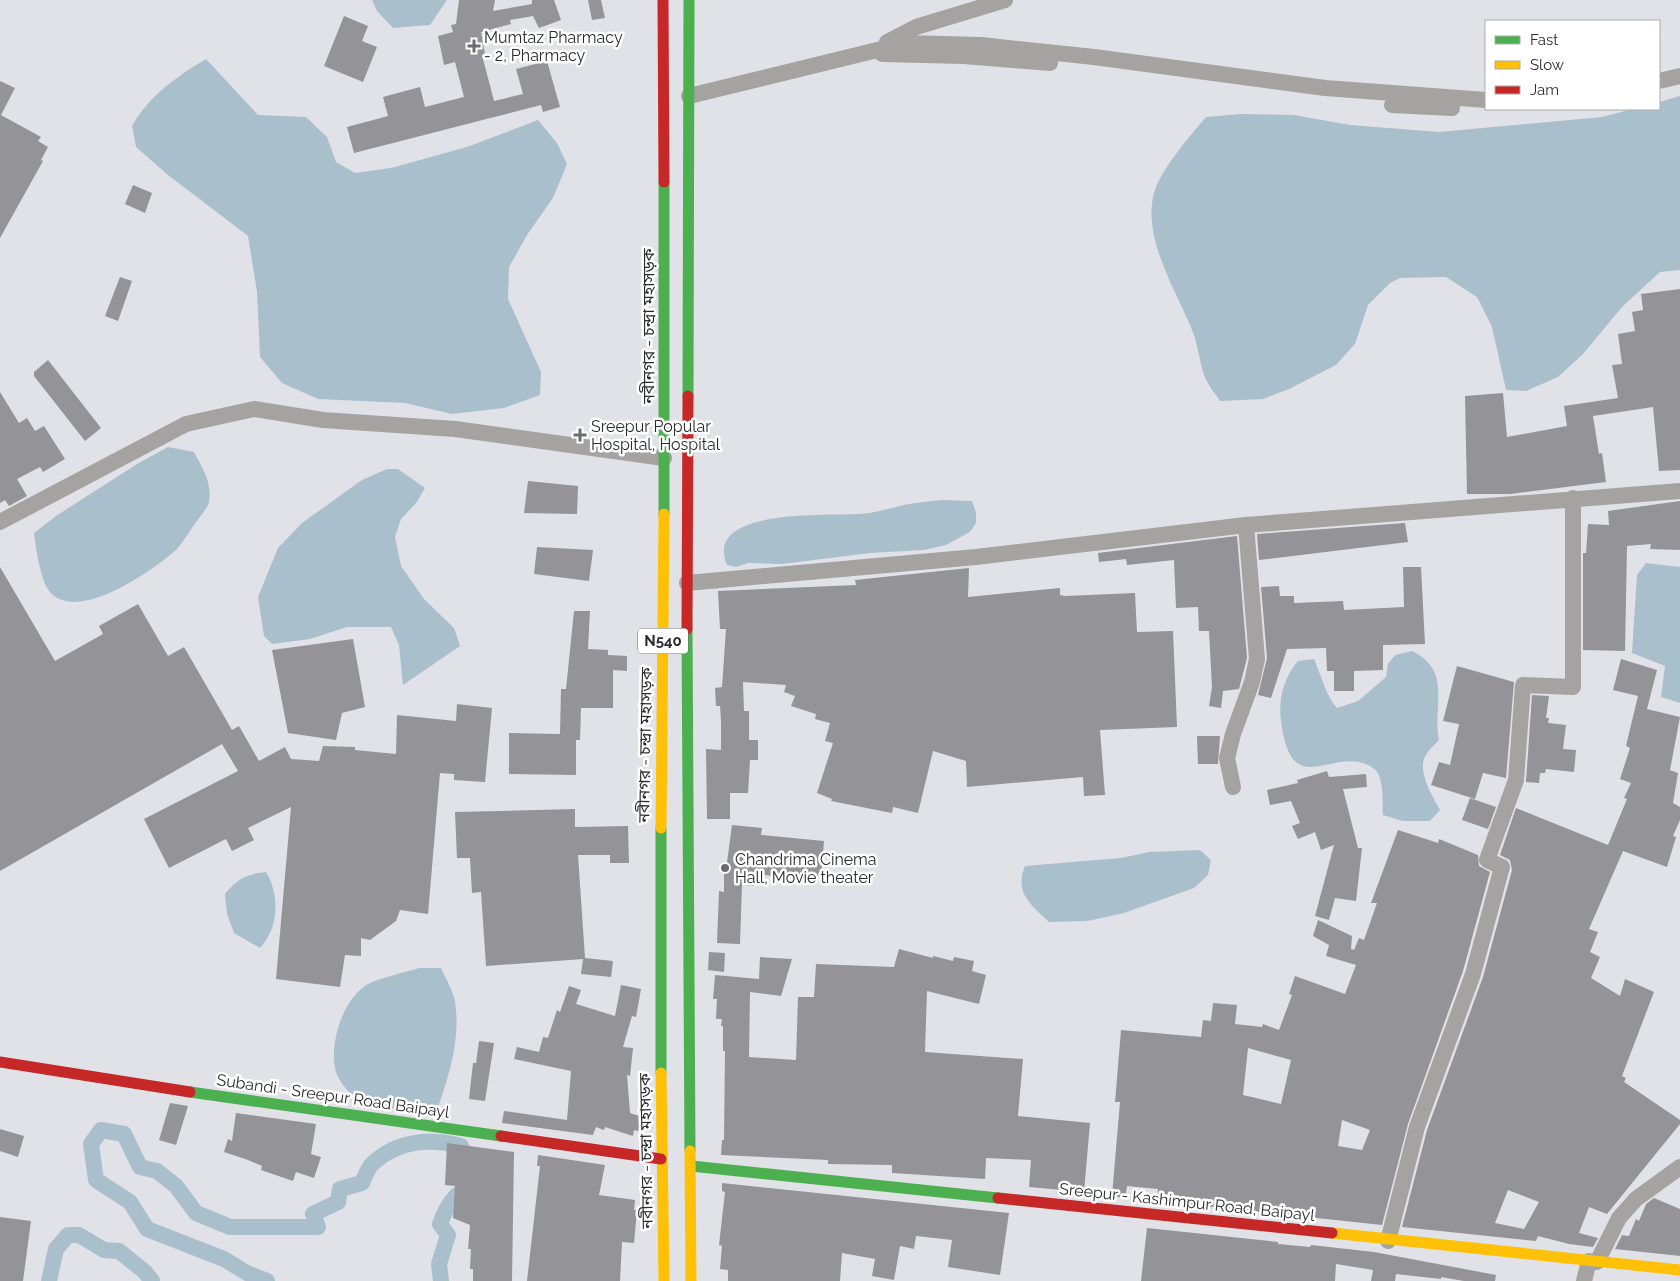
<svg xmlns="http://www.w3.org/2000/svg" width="1680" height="1281" font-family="Raleway,'Noto Sans Bengali',sans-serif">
<rect width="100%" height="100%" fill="#e1e2e7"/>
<!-- water -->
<path fill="#aabfcc" d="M372,0h75l-17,25 -37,3 -16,-17z
M206,59l52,56 48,2 21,20 9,25 19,11 36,-5 76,-21 71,-27 19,23 10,21 -14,34 -26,37 -18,32 -1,32 33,73 -1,23 -36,13 -52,6 -47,-11 -87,-4 -36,-16 -22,-26 -3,-65 -9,-56 -80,-61 -32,-28 -4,-21c17,-30 44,-49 74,-67z
M1680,96v174l-20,2 -38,35 -39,47 -25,23 -32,14 -20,-1 -14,-63 -15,-30 -31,-20 -46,1 -10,5 -22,22 -13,39 -19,21 -47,24 -26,10 -43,2c-5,-8 -13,-17 -16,-26 -5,-15 -6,-31 -12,-45 -16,-40 -50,-92 -38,-137 7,-24 36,-57 52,-76l35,-3 53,1 56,10 89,7 163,-15 31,-8h26v-7z
M168,447l26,5c9,17 18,30 15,50 -1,6 -9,14 -12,19 -7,9 -13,20 -20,28 -23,21 -100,75 -127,43 -10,-12 -14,-44 -16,-59l22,-17 81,-52z
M387,469h11l27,19 -8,14 -16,17 -6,18 6,29 23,33 30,29 6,18 -57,39 -4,-40 -8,-18h-44l-37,12 -38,5 -8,-8 -6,-39 20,-49 24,-25 60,-43z
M943,500l29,1 4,11v11l-6,9 -24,13 -22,5 -54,3 -88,11 -34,-1 -12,4 -9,-2c-24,-57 98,-49 130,-51 17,0 35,-7 52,-10 11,-2 23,-3 34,-4z
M1646,563l34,4v136l-19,-6 4,-31 -33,-13 5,-78z
M1412,651c41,20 20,55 27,89 -4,5 -10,9 -13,15 -10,15 7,42 14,55l-10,11h-27l-20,-6c-1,-13 2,-39 -10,-47 -39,-26 -81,38 -92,-47 -3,-22 3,-44 17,-60l16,-2c7,16 12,37 23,49l21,-7 28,-24 2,-13 7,-9z
M1200,850l11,10 -3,15 -14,13 -70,25 -36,8 -39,1c-18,-17 -35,-29 -24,-56l96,-8 28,-6z
M266,872c14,23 13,56 -6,76l-26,-15 -7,-19 -2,-20c12,-15 22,-20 41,-22z
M419,968h22c4,9 10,19 13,29 8,37 -4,76 -16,110 -21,1 -47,5 -68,-2 -15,-5 -32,-21 -35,-37 -5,-27 8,-67 30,-82 9,-7 42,-14 54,-18z"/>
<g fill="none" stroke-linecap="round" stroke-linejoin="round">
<!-- canal -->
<path stroke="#aabfcc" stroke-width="16" d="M49,1281l7,-32 12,-14h11l25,15 15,1 26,21 7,9
M267,1281l-20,-8 -23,-14 -77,-30 -17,-27 -34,-22 -5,-36 10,-14 23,4 16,33 17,4 19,15 20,27 34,14h88l-5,-13 25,-12 2,-13 22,-6c3,-6 6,-16 11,-20 26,-23 56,-25 88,-17l6,13
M441,1281l-2,-17 9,-29 -8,-11c6,-16 12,-28 27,-36l1,-5"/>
</g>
<!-- building -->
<path fill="#949397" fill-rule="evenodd" d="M459,0h36l-2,11 39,-7v-4h22l7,20 -22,8 -6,-12 -23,4 1,4 -30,8 4,22 -3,1 12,46 29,-7 -7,-25 31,-8 13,46 -17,5 -2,-7 -187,48 -7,-26 41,-11 -5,-19 37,-10 5,20 39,-10 -9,-35 -11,3 -6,-29 15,-4 -2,-7 5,-1z
M588,0h13l4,18 -13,2z
M344,16l24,10 -6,15 15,6 -14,35 -39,-16z
M0,81l15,7 -14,27 40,22 -3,4 10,6 -7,13 2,1 -43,77z
M133,185l19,8 -7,20 -20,-9z
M120,277l12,4 -14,40 -13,-5z
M1680,289v181l-21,1 -6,-64 -60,9 6,38 3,-1 4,29 -96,12h-43l-2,-98 38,-3 4,44 60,-11 -3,-20 54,-8 -6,-33 10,-1 -4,-30 17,-3 -3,-19 11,-2 -2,-16z
M48,360l53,68 -16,13 -51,-65v-4z
M0,392l19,31 8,-5 8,13 9,-5 21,33 -22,13 -3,-5 -23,12 10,17 -18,10 -4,-6 -5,3z
M528,481l50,5 -1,28 -53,-1z
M1680,501v49l-30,-1 1,-5 -24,2 -2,105 -42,-1v-97h3l2,-29 21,1 -1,-14z
M1405,523l3,19 -149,18 -2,-26z
M1237,536l10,122 -8,31 -16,2 -2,17 -12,-2 3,-19 -3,-56h-10l-1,-24 -22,1 -2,-48 -47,5 -1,-6 -27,3 -1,-9z
M537,547l56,3 -4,31 -55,-7z
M0,567l55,94 48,-27 -4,-8 39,-22 30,52 16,-9 48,83 7,-4 20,35 26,-14 6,12 28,2 4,-15 32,1v3l41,4 1,-39 59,6 1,-17 35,4 -7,74 -31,-2v-6l-14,-1 -12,141 -28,-4 -4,11 -26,19 -9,-2v18l-16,-1 -5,32 -64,-8 15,-172 -43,21 6,12 -22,11 -6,-12 -57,29 -25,-49 94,-48 -16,-27 -222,127z
M1403,567h18l4,77 -42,1v25l-29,1v20h-20v-20h-7l-1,-23 -39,1 -16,49 -13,-3 9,-37 -6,-71 18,-1 1,10h14v7l49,-2 1,9 60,-3z
M969,568l-1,29 92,-9v7l5,1 70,-3 2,39 36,-1 4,96 -77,3 5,65 -21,1 -1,-19 -116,10 -1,-26 -33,-10 -15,62 -25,-6 -1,6 -61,-12 1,-2 -15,-6 16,-50 -8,-2 5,-18 -15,-4 1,-5 -25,-8 4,-10 -11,-4 2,-7 -43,-3 1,29h5v29h9v20h-8l-2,33h-18v26h-23l-1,-70 15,1v-29l-1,-15h-4l-1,-18 7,-1 4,-58h-6l-2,-38 138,-6 -1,-5z
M574,611h16l-2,38 20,1v5l19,1v15l-14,-1v38h-32l-1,32h-4v35l-67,-1v-41l51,1 1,-45h5z
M353,639l12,68 -23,6 -6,27 -48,-7 -16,-83z
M1621,659l36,11 -10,39 33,8 -10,53 8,3 -5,30 7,4v13l-7,16 3,1 -9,30 -44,-16 -34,78 9,3 -8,20 10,5 -9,21 29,18 5,-17 29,13 -32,84 4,2 -2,4 56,38v4l-73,90 -18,-7 -10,26 19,5 -5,9 -24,-3 -31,-8 -2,5 -134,-14 25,-97 56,-153 29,-107 -2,-10 -10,-5 16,-47 92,37 19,-46 -3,-1 7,-15 -11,-4 10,-31 -4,-2 12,-50 -25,-6zM1508,1190l31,12 -15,27 -29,-6z
M1457,666l57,16 -8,96 -23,-5 -8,26 -44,-14 8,-23 11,3 9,-41 -16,-3z
M1532,695l17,1 -3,22h3l-1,5 18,2 -3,24 13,1 -2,22 -28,-3 -1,4h-5l-1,10 -13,-1z
M1197,736h23l-2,28h-20z
M1327,771l2,6 37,-3 1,13 -24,2 15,59h4l-6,53 -21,-3 -6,22 -14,-4 19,-71 -13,5 -6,-18 -17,7 -6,-13 8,-3 -9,-22 -21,4 -3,-15 31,-7 -1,-3z
M1470,798l26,9 -8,22 -26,-9z
M575,809v18l53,-1 1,37h-19v-8h-32l7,103 28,3 -2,16 -30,-3 2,-15 -97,7 -5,-74 -9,1 -2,-35h-13l-2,-46z
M732,825l30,3 -1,7 63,6 -3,36 -5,-1 -1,4 -60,-6 -1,12 -12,-1 -2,59 -23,-1 2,-52 5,1v-22h2z
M1398,830l40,13 1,-4 39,16 1,11 11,6 -27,99 -55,153 -26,101 -225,-24 1,-12 -31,-3 -2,12 -13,-2 8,-94h-5l6,-72 80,7 2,-17 8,1 2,-18 24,2 -2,19 27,3 1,-3 16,6 13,-35 -3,-1 6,-18 50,18 11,-29 -30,-9 3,-11 -16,-9 5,-16 34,16 -1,13 3,1 5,-12 5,2 13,-37h-6zM1248,1048l43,12 -10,44 -38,-9zM1342,1120l28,10 -8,20 -24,-4z
M899,949l34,9v-2l20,5 1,-4 20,4 -2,10 14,4 -7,29 -52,-13 -2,61 98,7 -5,57 72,7 -6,69 -55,-5 2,-27 -45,-2 -1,21 -93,-6v-8l-64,-1v-4l-107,-5 1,-15h2l1,-89h-2v-25h-2l1,-7h-6l1,-20h-4l2,-24 44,4 1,-22 32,2 -11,37 -31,-4 -1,65 47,3 2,-63h16l2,-33 78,3z
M709,952l16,1 -1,19 -16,-2z
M621,985l20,4 -5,28 -4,-1 -9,31 10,1 -3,28 -3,-1 3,38 12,4 -4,14 -4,-1 -1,6 -28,-9 -1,3 -8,-3 -3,8 -91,-12 2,-12 63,9 4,-49 -57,-12 3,-12 22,5 4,-15 5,1 9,-28 3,2 9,-26 12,4 -5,14 39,12z
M479,1041l15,2 -9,58 -16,-2 4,-36h3z
M170,1103l18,3 -12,39 -17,-5z
M236,1113l80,11 -5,30 10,3 -7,21 -18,-6 -3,9 -32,-11 1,-4 -14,-6 -24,-8 4,-13 4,2z
M0,1129l24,7 -6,21 -18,-6z
M447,1143l67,9 -2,129h-39v-12h-3l1,-20h-3l2,-24 -17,-7 2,-32 -10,-1z
M538,1155l67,10 -6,30 36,5 -1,10h3l-3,33 -12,-1 -2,39h-93l13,-115h-3z
M722,1183l287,30 -9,62 -52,-8 4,-27 -36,-4 -2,13 -14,-3 -6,34 -22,-4 3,-17 -33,-6 -2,28h-112v-11l-8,-1 2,-23 -3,-1 6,-53 -3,-1z
M1654,1198l26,11v47l-65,-7 7,-14 7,1 7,-17 3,2 7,-17z
M0,1217l31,4 -8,60h-23z
M1147,1228l131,14v2l32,3 1,-2 63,7 122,23 -1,6h-31l-23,-4v2l-45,-5 -1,7h-24l2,-11 -37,-6 -1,17h-194z"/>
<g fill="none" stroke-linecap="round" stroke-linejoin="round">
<!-- street -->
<path stroke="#a5a3a1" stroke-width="16" d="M887,42l29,-15 89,-27
M882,54l82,2 86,7
M1659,81l21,-5
M689,96l217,-53 75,2 113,12 231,31 161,12
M1392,105l60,3
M0,522l186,-98 68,-15 69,11 132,9 209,29
M687,583l289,-26 270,-32 434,-34
M1233,787l-6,-29 6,-24 19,-52 5,-23 -11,-134
M1388,1241l29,-114 56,-153 29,-107 -15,-7 29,-80 7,-95 50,2v-189
M1597,1262l22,-44 17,-19 44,-32
M1584,1281l5,-20"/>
<!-- fast -->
<path stroke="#4caf50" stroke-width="11" d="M688,396l1,-396
M664,514v-332
M687,629l3,522
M661,1073v-245
M190,1092l311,44
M691,1166l307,32"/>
<!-- slow -->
<path stroke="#ffc107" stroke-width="11" d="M661,828l3,-314
M661,1073l3,208
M690,1151l1,130
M1332,1233l348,37"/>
<!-- jam -->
<path stroke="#c62828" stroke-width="11" d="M663,0l1,182
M687,629l1,-233
M0,1062l190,30
M501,1136l160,23
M998,1198l334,35"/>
</g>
<!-- markers -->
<g fill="#6b6c6f" stroke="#fff" stroke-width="2">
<path d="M471.5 38.5h5v5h5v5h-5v5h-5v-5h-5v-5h5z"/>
<path d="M577.5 427.5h5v5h5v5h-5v5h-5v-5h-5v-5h5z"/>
<circle cx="725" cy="868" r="5"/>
</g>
<g text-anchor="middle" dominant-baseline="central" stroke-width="5" stroke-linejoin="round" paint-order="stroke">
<!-- shield labels -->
<rect fill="#fff" stroke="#6b6b6d" stroke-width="1" x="638" y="628.5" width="50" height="25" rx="4"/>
<g font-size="15" font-weight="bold" fill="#2b2c2f">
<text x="663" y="641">N540</text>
</g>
<!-- poi labels -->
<g font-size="16" fill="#2b2c2f" stroke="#fff" text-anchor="start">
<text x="484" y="37">Mumtaz Pharmacy<tspan x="484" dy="18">- 2, Pharmacy</tspan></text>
<text x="591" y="426">Sreepur Popular<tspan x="591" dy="18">Hospital, Hospital</tspan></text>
<text x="735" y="859">Chandrima Cinema<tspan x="735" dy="18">Hall, Movie theater</tspan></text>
</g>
<!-- street labels -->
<g font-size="16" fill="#2b2c2f" stroke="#fff">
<text transform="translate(648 326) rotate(-90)">নবীনগর - চন্দ্রা মহাসড়ক</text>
<text transform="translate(645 745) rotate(-89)">নবীনগর - চন্দ্রা মহাসড়ক</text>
<text transform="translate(333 1096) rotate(8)">Subandi - Sreepur Road Baipayl</text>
<text transform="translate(646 1151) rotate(-91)">নবীনগর - চন্দ্রা মহাসড়ক</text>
<text transform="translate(1187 1202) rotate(6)">Sreepur - Kashimpur Road, Baipayl</text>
</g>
</g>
<!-- legend -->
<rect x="1485" y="20" width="175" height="90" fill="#ffffff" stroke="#aaabac"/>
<rect x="1495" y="36" width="25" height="8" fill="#4caf50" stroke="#aaabac"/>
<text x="1530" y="45" font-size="15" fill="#2b2c2f">Fast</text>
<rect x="1495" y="61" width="25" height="8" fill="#ffc107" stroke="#aaabac"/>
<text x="1530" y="70" font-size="15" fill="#2b2c2f">Slow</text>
<rect x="1495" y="86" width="25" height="8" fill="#c62828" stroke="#aaabac"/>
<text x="1530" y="95" font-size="15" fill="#2b2c2f">Jam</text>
</svg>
